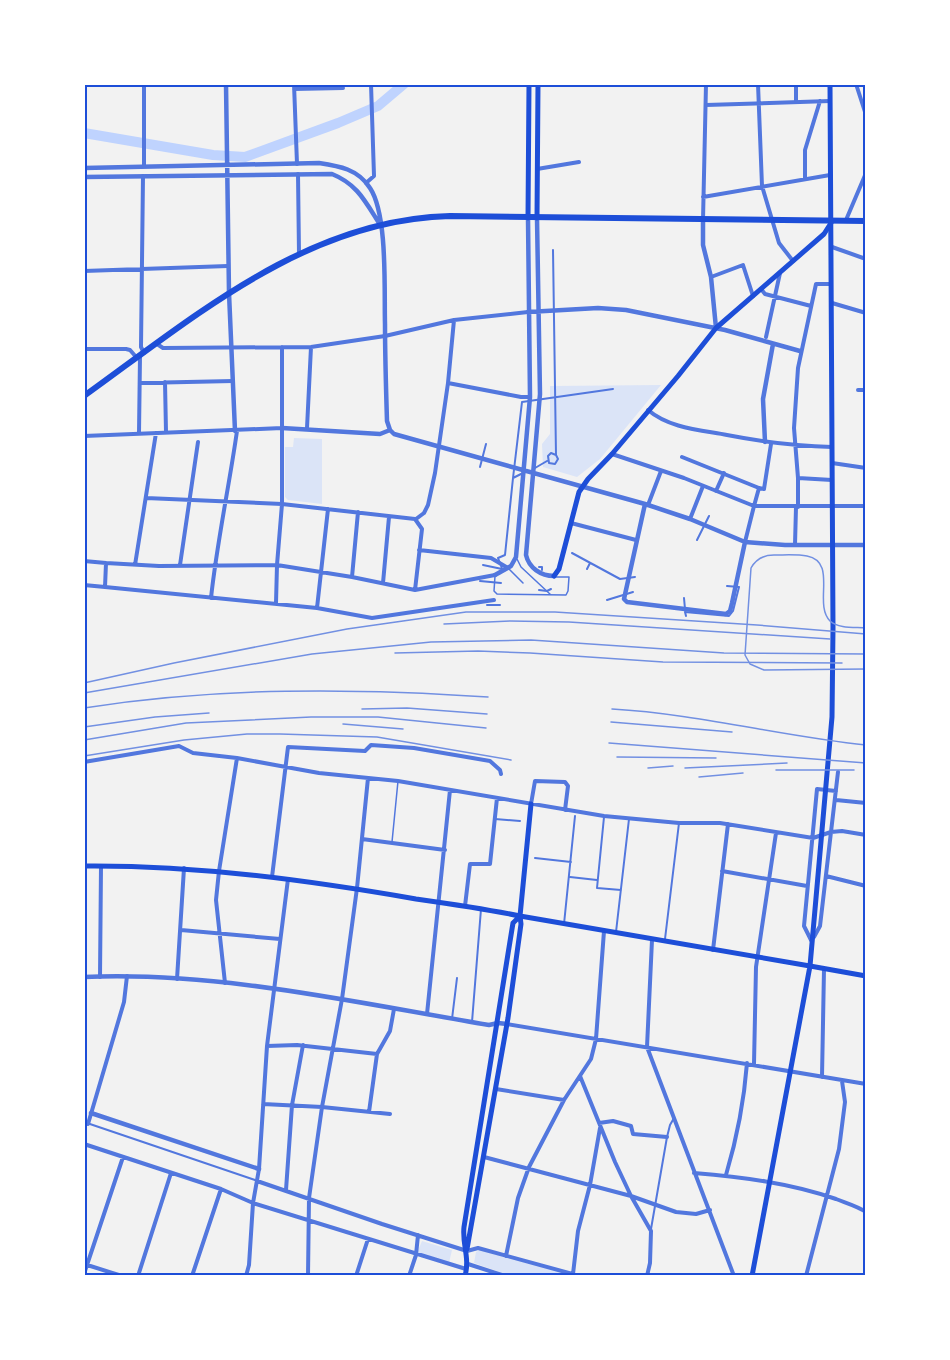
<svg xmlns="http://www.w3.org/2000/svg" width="950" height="1360" font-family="'Varela Round',sans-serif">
<rect width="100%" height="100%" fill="#f2f2f2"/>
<!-- green -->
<path fill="#dbe4f7" d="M661,385l-61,74 -23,18 -34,-10 -1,-23 8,-10v-48z
M294,438l28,1v65l-34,-4 -3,-3v-50h8z
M422,1241l30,9 -3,13 -32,-10z
M480,1250l96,26h-65l-37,-13 2,-11z"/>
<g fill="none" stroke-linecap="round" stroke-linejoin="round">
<!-- river -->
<path stroke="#bfd3fe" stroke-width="10" d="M84,133l129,22 32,2 93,-34 40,-17 26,-22"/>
<!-- service -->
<path stroke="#5277de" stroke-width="1.5" d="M517,559l4,8 30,28
M509,569l14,14
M495,576l-1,15 3,3 69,1 2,-4 1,-14h-14
M392,842l6,-61"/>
<!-- pedestrian -->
<path stroke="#5277de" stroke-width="2" d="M553,250l3,205 2,4 -3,5 -6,-1 -1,-7 3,-3 5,2
M480,467l6,-23
M535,468l12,-7
M513,478l9,-76 91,-13
M697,540l12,-24
M572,553l48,26 15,-2
M483,565l19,4
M539,567h3v3
M587,569l3,-6
M503,571l-5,-13 7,-3 8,-77 8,-4
M480,581l21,2
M539,590l8,1 4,-2
M684,598l1,11
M607,600l26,-8
M487,605h13
M686,616l-1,-4 44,4 4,-5 6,-24 -12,-1
M604,817l-7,71 24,2
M495,819l25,2
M535,858l36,4
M570,877l27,3
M564,924l11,-108
M616,932l13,-113
M665,939l14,-116
M452,1019l5,-41
M472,1022l9,-113
M84,1122l171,58
M651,1229l16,-92 3,-12 4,-7"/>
<!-- minor -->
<path stroke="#5277de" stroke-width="4" d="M294,84l3,80
M758,84l4,102 17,57 14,18
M796,84v18
M856,84l10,31
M294,89l49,-1
M706,105l124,-4
M144,166v-82
M537,169l42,-7
M298,174l1,80
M143,176l-2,171 3,6
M805,179v-29l15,-49
M366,183l8,-7 -3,-92
M703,197l127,-22
M703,220l3,-136
M846,220l20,-47
M832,247l34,12
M84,271l144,-5
M711,277l32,-12 10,31
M761,289l4,5 46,12
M832,303l34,10
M766,337l14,-64
M157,344l6,4 148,-1 74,-11 69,-16 74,-8
M84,349h42l4,1 7,8
M165,382l1,50
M141,383l92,-2
M448,383l73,14h9
M858,390h8
M648,410c21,18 52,20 79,25 36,7 68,11 105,12
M307,428l4,-81
M139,433l1,-77
M84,436l198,-8
M612,454l72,24 70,28 5,-18 5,1 7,-45
M682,457l77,31
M832,463l34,5
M798,478l34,2
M716,491l8,-18
M146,498l136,6 133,15 7,10 -7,61
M648,505l13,-34
M798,507v-29l-4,-50 4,-60 18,-84h15
M416,519l8,-6 4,-8 7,-32 13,-90 6,-63
M690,519l13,-33
M571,523l65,17
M745,542l9,-36h112
M795,545l1,-38
M419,550l72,8 17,10
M84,561l22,2 -1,24 212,21 55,10 122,-18
M106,563l53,3 118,-1 75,12 63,13 80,-15
M135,565l21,-132
M180,565l18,-123
M352,577l6,-65
M383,583l6,-66
M84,585l21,2
M211,598c6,-56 18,-111 26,-167
M276,603l1,-38 5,-61v-157
M317,608l11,-99
M84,762l95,-16 14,7 44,5 82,15 79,8 206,35 75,7h41l93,15 18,-6 11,-1 24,4
M836,800l30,3
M531,804l4,-23 30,1 3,4 -3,24
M362,839l83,11
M722,871l85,15
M826,876l40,10
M272,877l16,-130 77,4 6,-6 43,3 76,13 10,9 1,4
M465,906l5,-42h20l7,-66
M181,930l99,9
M814,937l6,-11 18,-154
M652,940l-5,107 87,229
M811,940l-7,-14 13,-137 19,2
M713,950l15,-126
M100,977l1,-111
M177,979l7,-111
M225,983l-9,-83 3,-29 18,-113
M427,1014l23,-224
M507,1024l359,60
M267,1046l30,-1 80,9
M754,1064l2,-97 20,-134
M580,1076l35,86 16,34 20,35 -1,32 -3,13
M822,1077l2,-108
M496,1089l68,11
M263,1104l59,3 68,7
M369,1112l8,-58 13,-23 4,-22
M599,1123l14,-2 18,5 2,8 34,3
M88,1124l36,-122 3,-26
M84,1144l137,45 32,14 213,66
M484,1157l147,39 45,16 20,2 14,-4
M694,1173c48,4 96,10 142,26 10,4 21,7 30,13
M726,1175c11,-37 18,-73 21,-112
M257,1181l125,43 85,27 11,-3 102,28
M286,1190l6,-85 11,-60
M506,1256l12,-58 11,-31 35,-67 27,-41 5,-20 8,-108
M84,1264l38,12
M468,1264l37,12
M84,1274l39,-117
M573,1274l5,-43 12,-46 10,-57
M138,1276l33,-103
M192,1276l29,-87
M246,1276l3,-11 4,-62 6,-34 8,-123 21,-167
M308,1276l1,-78 13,-91 20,-108 15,-111 11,-110
M356,1276l12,-37
M409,1276l7,-21 2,-20
M806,1276l33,-127 6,-47 -3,-21"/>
<!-- tertiary -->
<path stroke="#5277de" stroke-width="4.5" d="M226,84l3,209 6,138
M84,168l235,-5c20,3 39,6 51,25 18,27 14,103 15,136 0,33 1,65 2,97l3,9 4,4 251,70 45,15 55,23 40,3h81
M84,177l248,-3c25,10 33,27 47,49
M537,218l3,176 -14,161c3,13 15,21 28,21
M703,220v25l8,32 5,51
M528,312l70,-4 28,2 99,20 75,21
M282,428l98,6 10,-4
M765,442l-2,-43 10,-55
M645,504l-21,95 3,3 99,12 4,-3 2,-8 13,-61
M495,575l16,-9 5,-9 14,-160 -2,-179
M84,977c135,-6 273,26 405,48l9,-2 9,1
M91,1113l168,56"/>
<!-- secondary -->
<path stroke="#1d4ed8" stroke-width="5" d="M528,218l1,-134
M537,218l1,-134
M554,576l5,-7 20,-77 9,-13 24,-25 66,-78 38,-48 108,-94 7,-11
M84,866c112,-1 222,14 332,33 35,5 70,10 104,17
M810,966l56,10
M467,1249l41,-231 13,-94 -1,-8
M465,1276c5,-19 -3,-31 -1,-49l48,-298 1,-6 7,-7"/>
<!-- primary -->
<path stroke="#1d4ed8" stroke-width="5" d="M531,804l-11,112 290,50
M752,1276l58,-310 22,-249 1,-89 -3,-544"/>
<!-- trunk -->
<path stroke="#1d4ed8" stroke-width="6" d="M84,396c110,-79 224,-177 366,-180l416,5"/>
<!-- tram -->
<path stroke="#7290e2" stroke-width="1.5" d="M866,628c-11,-1 -27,1 -36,-7 -17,-17 8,-59 -23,-65 -10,-2 -22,-1 -33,-1 -10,0 -18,4 -23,13l-6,87 5,9 14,6 102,-1"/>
<!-- rail -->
<path stroke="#7290e2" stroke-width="1.5" d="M444,624l66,-3 59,1 261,17
M395,653l83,-2 52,2 133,9 179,1
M84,683l90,-20 173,-34 119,-17h89l202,13 109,9
M84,693l228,-39 119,-12 100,-2 193,13 142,1
M84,708c133,-21 270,-20 404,-11
M362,709l45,-1 80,6
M612,709c86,5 169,27 254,36
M611,722l121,10
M343,724l60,5
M84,727l71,-10 54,-4
M84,740l102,-17 125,-6h67l108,11
M609,743l257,20
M84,756l100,-16 63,-6h33l97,3 134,23
M617,757l99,1
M648,768l25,-2
M685,768l102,-5
M776,770h78
M699,777l44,-4"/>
</g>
<!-- border -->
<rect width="950" height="1360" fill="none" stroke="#ffffff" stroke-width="171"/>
<rect x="86" y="86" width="778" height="1188" fill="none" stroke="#1d4ed8" stroke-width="2"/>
</svg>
